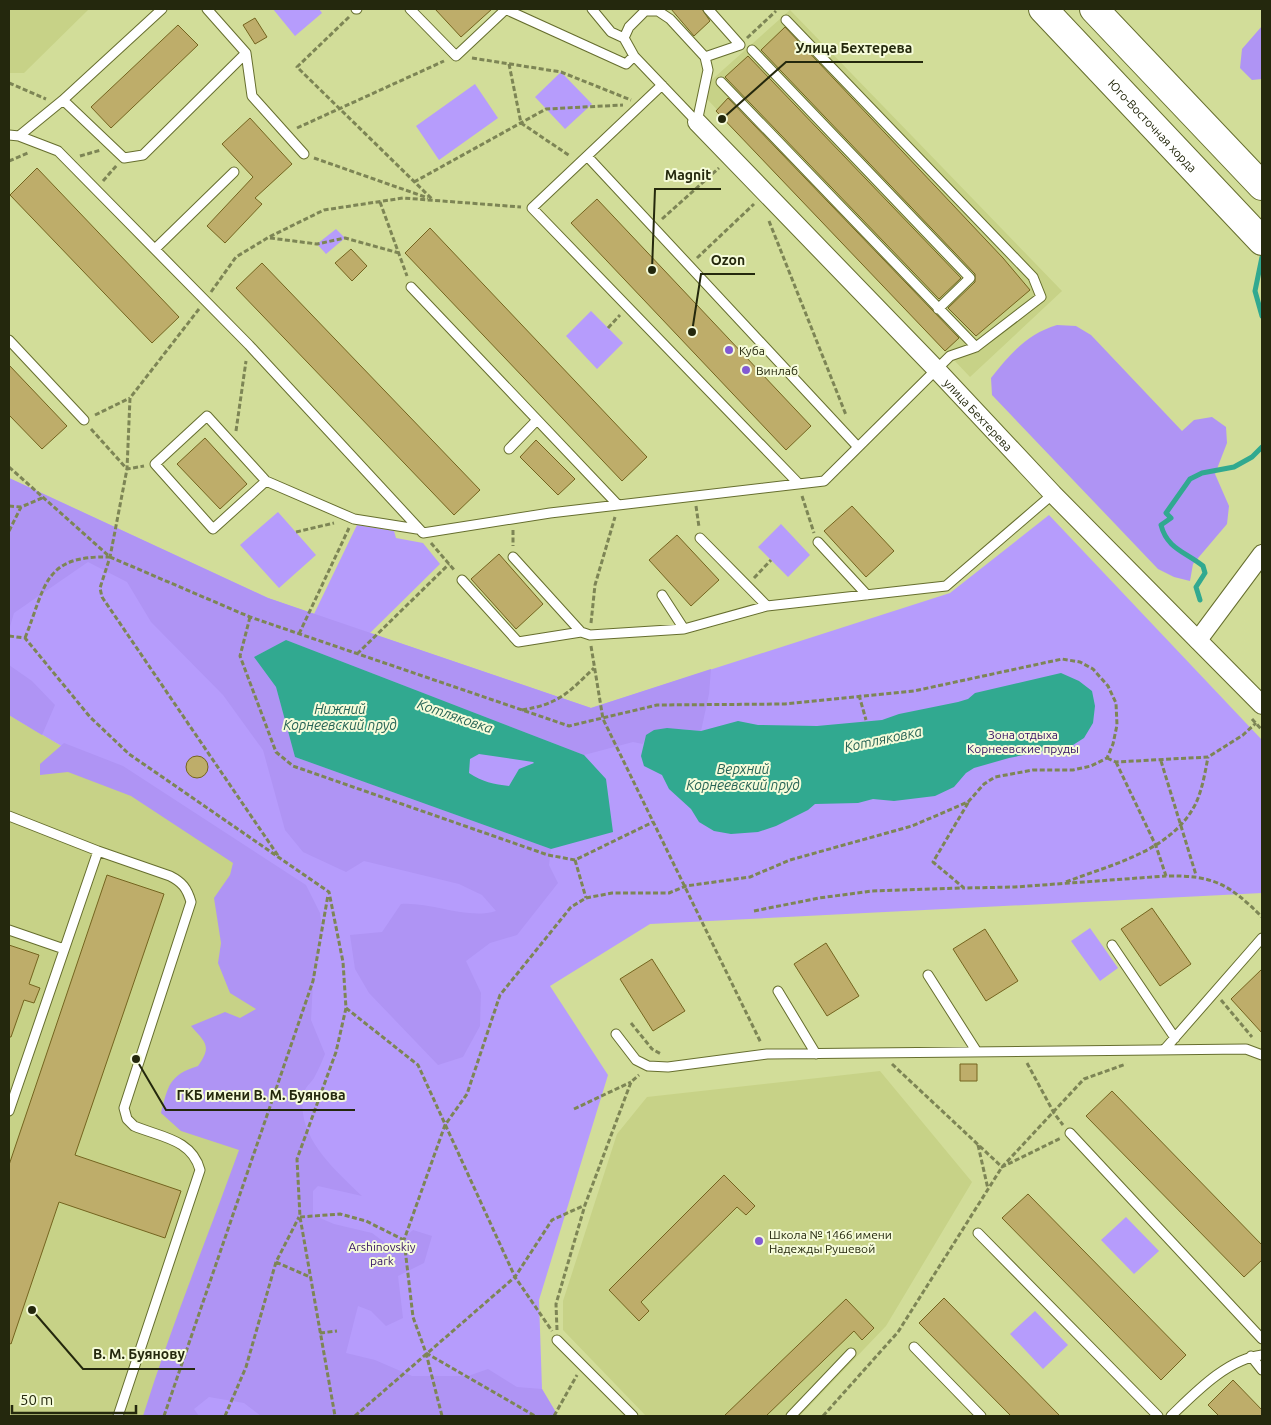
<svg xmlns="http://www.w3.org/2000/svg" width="1271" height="1425" font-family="Ubuntu,sans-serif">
<rect width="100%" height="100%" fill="#d2dd99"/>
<!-- built -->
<path fill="#c7d287" d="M9,9h80l-65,64h-15z
M790,10l272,281 -92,86 -264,-279v-13z
M9,715l296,175 -37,193 -116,333h-143z
M880,1071l92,111 -86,144 -86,90h-154l-83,-86v-29l54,-167 30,-37z"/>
<!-- green -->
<path fill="#b69cfc" d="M273,9h46l3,4 -27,23z
M561,72l31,32 -27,25 -30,-32z
M475,84l23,34 -59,42 -23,-34z
M336,229l9,9 -19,16 -9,-10z
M591,311l32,32 -26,26 -31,-33z
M9,478l259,120 46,16 43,-89 37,6 2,7 27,5 17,21 -70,69 221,75 359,-115 99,-78 213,225v153l-612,31 -100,62 58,89 -69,225 3,89 16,27h-406l116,-333 37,-193 -296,-175z
M278,512l38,43 -37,33 -39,-43z
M781,524l29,31 -22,22 -30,-30z
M1090,928l28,40 -18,13 -29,-40z
M1126,1217l33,34 -25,23 -33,-34z
M1035,1311l33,34 -25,24 -33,-35z"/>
<!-- forest -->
<path fill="#af94f4" d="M1262,26v53l-10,1 -12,-12 2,-19z
M1057,325l19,1 15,9 91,96 12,-11 18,-3 14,10 1,16 -12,31 14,32 -2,18 -34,40 -3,17 -16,-4 -16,-8 -166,-174 -1,-17c19,-24 36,-44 66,-53z
M9,478l259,120 323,110 120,-39 -2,25 -8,37 -20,-2 -35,6 -3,9 -10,-2 -49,13 -298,-115 -32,17 22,30 19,70 256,92 -2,16 9,18 -41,52 -27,8 -24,18 15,32 -1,33 -17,31 -25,8 -69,-72 -14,-24 -5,-34 32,-3 19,-28c31,-2 66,16 95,7l-14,-16 -23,-11 -95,-23 -18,11 -43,-20 -18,-22 -22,-80 -40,-55 -72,-73 -24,-40 -39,-20 -74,51 -5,17z
M9,665l23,16 23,24 -13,30 -33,-20z
M64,743l59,23 183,119 14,28 2,14 -9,55 -2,38 14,34c-3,7 -6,15 -10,22 -2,5 -9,10 -11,16 -10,43 30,77 58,104l-44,-10 -5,5v24l21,9 38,9 20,15 21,-18 19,6 -8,27 -26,13 5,42 -17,8 -15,-15 -13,-5 -12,47 29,7 37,16h56l20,-7 29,18 25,2 16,27h-297l-17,-13 -35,-6 -15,12 5,7h-56c28,-90 64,-177 96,-266l-58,-19 -20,-18c7,-27 8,-38 37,-47 14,-20 8,-23 -7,-40l34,-14 15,6 16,-9 -26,-16 -12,-30 3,-20 -7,-45 16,-23 3,-12 -102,-67 -63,-24 -28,3v-11z"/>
<!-- water -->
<path fill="#31a990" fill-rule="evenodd" d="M286,640l298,115 22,24 7,53 -62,17 -256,-92 -19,-70 -22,-30zM479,754l54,8 1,1 -15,6 -10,17c-15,-2 -27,-4 -40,-13l1,-14z
M1061,673l18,8 13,10 3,15 -2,17 -9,15 -11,7 -64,13 -35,10 -8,5 -12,14 -19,9 -41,5 -21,-2 -15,4 -43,1 -7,6 -32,16 -18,6 -27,2 -17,-3 -15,-9 -8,-13 -22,-20 -7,-14 -18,-9 -3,-10 5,-21 8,-5 13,-2 34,3 37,-10 20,4 59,1 65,-6 17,-6 59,-12 10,-3 7,-6z"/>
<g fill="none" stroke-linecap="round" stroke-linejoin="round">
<!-- stream -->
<path stroke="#31a990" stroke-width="5" d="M1262,257l-7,34 7,25
M1200,600l-4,-13 9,-14 -2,-7c-17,-14 -36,-17 -42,-41l10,-7 -5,-5 24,-34 12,-6 32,-6 18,-10 10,-10"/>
</g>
<!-- building -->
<path fill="#bead6a" stroke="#74641f" d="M435,9h57l-31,28z
M671,9h31l8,12 -16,15z
M255,18l12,19 -12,7 -12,-19z
M178,25l20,20 -87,83 -20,-21z
M785,27l218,231 27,32 -54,46 -28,-28 27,-26v-8l-214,-224z
M748,56l213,222 -22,21 -214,-222z
M728,98l231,240 -14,13 -229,-240z
M250,118l42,46 -37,34 7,6 -37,39 -18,-17 46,-49 -31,-33z
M37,168l142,149 -27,26 -142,-148z
M597,199l214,227 -25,24 -215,-227z
M430,228l217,229 -25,24 -217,-228z
M351,249l16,17 -15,15 -17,-18z
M262,263l218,227 -26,25 -218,-227z
M9,365l58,61 -25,23 -33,-34z
M205,438l42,46 -27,25 -43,-45z
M536,440l39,39 -17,16 -38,-38z
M852,506l42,45 -28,26 -42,-46z
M677,535l42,45 -28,26 -42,-46z
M499,554l44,50 -27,25 -45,-50z
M186 767a11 11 0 1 1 22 0a11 11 0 1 1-22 0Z
M107,875l57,19 -89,261 106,36 -16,47 -106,-36 -48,142 -2,-1v-178z
M1152,908l39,56 -31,22 -39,-57z
M985,929l33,52 -32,20 -33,-52z
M826,943l33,53 -32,20 -33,-52z
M9,945l30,10 -10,29 11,4 -6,15 -10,-3 -13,37h-2z
M652,959l33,52 -32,20 -33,-52z
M1262,969v64l-31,-34z
M960,1064h17v17h-17z
M1112,1091l150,154v15l-18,17 -158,-161z
M724,1175l31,31 -9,9 -9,-8 -96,95 8,9 -10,10 -30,-31z
M1028,1194l158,161 -25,25 -159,-162z
M944,1298l116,118h-49l-92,-93z
M846,1299l28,29 -12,12 -8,-9 -88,85h-42z
M1233,1380l29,30v6h-43l-11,-11z"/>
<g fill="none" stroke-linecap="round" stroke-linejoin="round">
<defs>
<path id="service" d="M162,9l-99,91 61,58 19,-3 103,-102
M207,9l39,44 6,43 52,58
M356,9h1
M410,9l46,47 50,-47
M505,9l121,55 8,-8
M592,9l19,23 13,6
M645,11h13l12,8 35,38 3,13 -11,52 -63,-66 -10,-18 5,-11z
M752,50l218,228 -32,31
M705,57l35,-12 -32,-36
M721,82l255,265
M9,135l10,1 44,-36
M19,136l39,15 191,194 174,188 127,-20 274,-32 126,-125 26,-9 65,-50 -8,-20 -247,-257
M587,156l75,-71
M155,249l79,-77
M411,287l207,218
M9,340l75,80
M509,449l28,-29
M266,481l-53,48 -58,-65 52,-48 59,65 88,38 63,10
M798,483l-266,-275 55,-52 271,291
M700,538l67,68
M818,542l49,53
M513,557l68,75 9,3 94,-6 83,-23 179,-20 107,-92
M462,580l56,62 63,-10
M662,595l22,34
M9,816l89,35 72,25c12,6 17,12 21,26l-67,206 3,11 7,7c26,11 58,13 66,44l-82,246
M9,930l55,19
M1112,945l63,93
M928,975l49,77
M778,991l38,63
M616,1034l20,26 12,6 20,1 99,-13 479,-5 16,6
M1164,1050l98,-112
M9,1111l89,-260
M1070,1133l192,206
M978,1233l180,183
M557,1340l76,76
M914,1347l67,69
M1251,1356l11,14
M791,1416l60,-63
M1171,1416c24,-23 56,-57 91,-61"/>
<g id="minor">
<path id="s1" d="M697,122l239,247 117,125 209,211"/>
<path d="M1198,640l64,-86"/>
</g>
<g id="primary">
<path id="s2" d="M1043,9l219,232"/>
<path d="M1094,9l168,177"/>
</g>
</defs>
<!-- service casing -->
<use href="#service" stroke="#666e2e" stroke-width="11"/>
<!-- minor casing -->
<use href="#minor" stroke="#666e2e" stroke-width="20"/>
<!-- primary casing -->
<use href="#primary" stroke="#666e2e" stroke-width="30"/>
<!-- path -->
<path stroke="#7d8555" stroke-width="3" stroke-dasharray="5 2.5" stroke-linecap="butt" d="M349,17l-52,50 136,133
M747,38l29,-27
M472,58l89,14 70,28
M509,64l12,59 49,33
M9,83l37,16
M297,128l147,-67
M80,156l21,-6
M314,158l114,40
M9,161l19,-8
M103,181l14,-16
M414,182l132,-73 77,-4
M380,202l27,74
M662,219l57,-51
M769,221l77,194
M270,238l47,6 28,-6 54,15
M697,258l57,-54
M211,292l25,-35 33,-20 55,-27 79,-12 118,9
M199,309l-69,89 -3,71 -17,88 -10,31 2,9 177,260
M608,328l12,-13
M95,415l35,-17
M91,429l36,40 17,-3
M236,431l10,-70
M9,467l101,90 140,60 319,109 88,-21 128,-1 129,-13 148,-32 18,3 13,7 15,17 8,17 1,22 -4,19 -6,14 -16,8 -18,4h-40l-38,7 -11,7 -16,18 -56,24 -122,34 -40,17 -64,9 -17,7h-57l-26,5 -15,9 -71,88 -33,99 -22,31 -41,115
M802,496l12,37
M9,506l12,1
M696,506l3,21
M513,530v16
M9,531l12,-24 21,-9
M296,532l38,-9
M431,543l24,28
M754,578l17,-18
M250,617l-10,39 36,96 17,14 255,89 27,5 78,-38
M591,623l4,-38 20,-68
M299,634l50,-106
M9,636l16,2 65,79 39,37 200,138 14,70 3,46 -10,44 -39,107 3,58 35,199
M25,638c21,-52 18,-83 85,-81
M591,646l12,73 158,324
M357,654l92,-90
M859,695l7,25
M522,710c37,-6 46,-17 72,-42
M1252,719l10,11
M1107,758l9,4 92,-5 35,-22 13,-12
M1161,761l35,114
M1116,762l40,84 10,30c47,-1 63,8 96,41
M968,803l-35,59 31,26 51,-1 151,-11
M575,860l11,38
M1066,882c46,-18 104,-30 129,-77 7,-14 10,-32 13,-48
M754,911l65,-13 53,-7 91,-3
M1221,1000l31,37
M346,1008l72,57 97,212 37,54
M631,1023l21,26 9,5
M1027,1063l27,50 9,12
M892,1064l110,103 59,-29
M574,1109l57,-27
M978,1145l10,44
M300,1217l40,-3 26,7 38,19 9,77 13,36 16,63
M276,1262l34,15
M557,1330l-1,-26 29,-99 46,-123 8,-7
M320,1333l17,-2
M426,1353l109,63
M164,1416l149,-435 15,-86
M225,1416l21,-49 30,-105 23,-45
M355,1416l160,-139 37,-57 33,-15
M554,1416l23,-41
M823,1416l75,-84 104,-165 82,-88 42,-15"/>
<!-- service -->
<use href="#service" stroke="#fff" stroke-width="9"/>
<!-- minor -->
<use href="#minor" stroke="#fff" stroke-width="18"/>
<!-- primary -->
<use href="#primary" stroke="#fff" stroke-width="28"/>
</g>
<!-- markers -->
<g fill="#825ad3" stroke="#f5fbd9" stroke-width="2">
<circle cx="729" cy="350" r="5"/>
<circle cx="746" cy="370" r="5"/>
<circle cx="759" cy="1241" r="5"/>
</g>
<g text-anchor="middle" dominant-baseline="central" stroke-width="4" stroke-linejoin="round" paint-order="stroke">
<!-- street labels -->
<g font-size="12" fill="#24280d" stroke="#f5fbd9">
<text stroke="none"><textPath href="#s2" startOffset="160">Юго-Восточная хорда</textPath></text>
<text stroke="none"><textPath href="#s1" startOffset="406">улица Бехтерева</textPath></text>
</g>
<!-- poi labels -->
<g font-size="12" fill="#24280d" stroke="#f5fbd9" text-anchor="start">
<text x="739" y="350">Куба</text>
<text x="756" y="370">Винлаб</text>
<text x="769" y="1234">Школа № 1466 имени<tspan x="769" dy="14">Надежды Рушевой</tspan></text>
</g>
<!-- park labels -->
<g font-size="12" fill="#341164" stroke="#f5fbd9">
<text x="1023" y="734">Зона отдыха<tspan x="1023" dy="14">Корнеевские пруды</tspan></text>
<text x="382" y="1246">Arshinovskiy<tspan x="382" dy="14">park</tspan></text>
</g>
<!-- water labels -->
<g font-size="14" font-style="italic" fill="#266355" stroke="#f5fbd9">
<text x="340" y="709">Нижний<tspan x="340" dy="16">Корнеевский пруд</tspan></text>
<text transform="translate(455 716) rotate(19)">Котляковка</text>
<text transform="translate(883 739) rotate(-12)">Котляковка</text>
<text x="743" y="769">Верхний<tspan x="743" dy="16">Корнеевский пруд</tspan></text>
</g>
</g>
<!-- callouts -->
<path fill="none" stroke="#24280d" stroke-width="2" d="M722 119L786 62H923M652 270L655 189H721M692 332L701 274H755M136 1059L166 1110H355M32 1310L83 1369H195"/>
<g fill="#24280d" stroke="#f5fbd9" stroke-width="2">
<circle cx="722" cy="119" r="5"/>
<circle cx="652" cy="270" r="5"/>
<circle cx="692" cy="332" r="5"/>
<circle cx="136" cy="1059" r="5"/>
<circle cx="32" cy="1310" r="5"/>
</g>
<g font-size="14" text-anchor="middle" font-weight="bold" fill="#24280d" stroke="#f5fbd9" stroke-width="4" stroke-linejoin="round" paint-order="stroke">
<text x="854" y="53">Улица Бехтерева</text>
<text x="688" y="180">Magnit</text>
<text x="728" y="265">Ozon</text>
<text x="261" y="1100">ГКБ имени В. М. Буянова</text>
<text x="139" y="1359">В. М. Буянову</text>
</g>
<!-- border -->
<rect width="1271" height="1425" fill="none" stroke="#24280d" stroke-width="20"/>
<!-- scale -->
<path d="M12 1405v8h124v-8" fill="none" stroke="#24280d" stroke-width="2.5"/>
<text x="20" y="1405" font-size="15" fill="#24280d" stroke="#f5fbd9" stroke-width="4" paint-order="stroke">50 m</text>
</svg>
